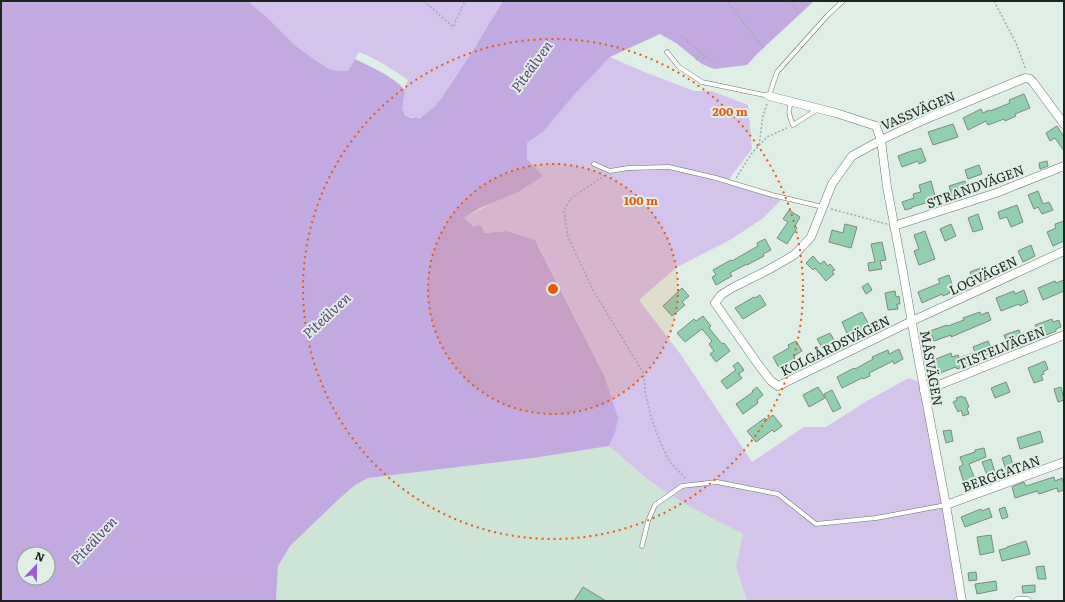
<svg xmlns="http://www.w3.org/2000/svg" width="1065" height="602" font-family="Literata,serif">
<rect width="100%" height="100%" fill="#dfefe6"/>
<!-- built -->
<path fill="#cde4d7" d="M609,446l46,39 48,29 40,20 -7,32 11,35h-471l2,-35 12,-20 49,-47 16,-14 13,-7 165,-20z"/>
<!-- green -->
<path fill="#d4c3ea" d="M248,1h255c-16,27 -33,54 -51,80 -4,6 -7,13 -11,18 -4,6 -14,16 -21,18 -3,2 -8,1 -12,-1 -12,-6 -3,-26 0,-36 -16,-11 -31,-21 -49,-28l-11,19 -17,-1 -16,-10 -19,-14 -25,-25z
M610,57l32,14 52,20h18l36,14 4,44 -26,34 55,17 -19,19 -32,21 -53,27 -38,33 42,55 71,107 52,-35h22l41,-26 42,-23 12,5 38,218h-212l-11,-35 7,-32c-29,-15 -59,-29 -86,-48 -17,-12 -32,-27 -48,-40l6,-13 -11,-58 -68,-134 -30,-10 -23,2 -9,-6 -10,-9 78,-42 -15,-17v-16l16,-11 32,-38z"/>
<!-- water -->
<path fill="#c2a9df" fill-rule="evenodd" d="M1,1h247l23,20 25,25 19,14 16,10 17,1 7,-12c16,8 38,17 50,31l-3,18 3,7 6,3h9l14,-11 7,-8 7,-11 27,-41 28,-46h311l-57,53 -10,11 -33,4 -12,-5 -26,-21 -16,-9 -50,23 -35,37 -32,38 -16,11v16l16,17 -25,16 -38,16 -16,10 10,9 4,-2 4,2 2,6 22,-2 29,9 69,135 14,43 -3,15 -6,13 -76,12 -165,20 -13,7 -16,14 -49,47 -12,20 -2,35h-275zM24,554h24v24h-24z"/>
<!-- building -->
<path fill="#90d0af" stroke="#7b8981" d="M1024,94l6,14 -15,6 1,2 -11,5 -1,-2 -16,6 -2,-4 -18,9 -5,-12 18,-9 2,4 6,-3 1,1 20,-8 -1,-3z
M953,124l5,13 -25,8 -5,-13z
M1057,126l7,11v14l-9,-13 -5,3 -4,-8z
M921,148l5,13 -7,3 -1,-3 -16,6 -4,-11 16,-6v1z
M1047,161l1,5 -8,3 -1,-6z
M979,165l3,9 -14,5 -3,-9z
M931,181l5,19 -24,7v1l-7,2 -3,-8 12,-4 -1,-4 8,-2 -2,-7z
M965,181l3,10 -16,5 -3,-10z
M1038,191l5,13 6,-2 4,8 -11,4 -4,-7 -4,2 -6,-14z
M1017,205l6,17 -12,5 -4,-10 -7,2 -2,-7z
M789,210l11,7 -5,9 2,2 -10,16 -10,-6 11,-16 -5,-3z
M978,214l5,15 -10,3 -5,-14z
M1064,221v20l-11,5 -6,-14 9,-4 -1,-4z
M845,224l12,3 -6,21 -22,-6 3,-12 11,3z
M951,224l5,12 -11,5 -5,-12z
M925,231l10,28 -16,6 -5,-14 5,-2 -5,-14z
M765,239l6,11 -8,4 1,2 -17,9v-1l-17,9 2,3 -16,9 -4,-8 4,-2 -3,-5 18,-10 1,1 26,-15 -1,-3z
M882,242l4,18 -6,1 2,8 -13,2 -1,-8 7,-1 -4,-18z
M1031,245l4,11 -12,6 -5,-11z
M813,256l7,8 4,-3 4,5 2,-2 5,6 -3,1 2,3 -8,7 -11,-13 -2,2 -7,-7z
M985,266l3,9 -15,6 -3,-9z
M949,275l5,15 -5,2 1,1 -7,3 -1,-2 -20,9 -4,-11 22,-9 -2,-4z
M1064,280v11l-21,9 -5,-12 17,-7 1,2z
M868,283l4,7 -6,4 -4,-7z
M682,288l7,8 -7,6 3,3 -13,11 -9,-10z
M1024,290l4,12 -8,4 -1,-2 -18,7 -5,-13 18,-7 1,3z
M895,291l1,6 3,-1 1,8h-3l1,5 -10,1 -3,-17z
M760,295l6,10 -23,14 -8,-11 19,-11 1,1z
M862,312l7,13 -6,3 1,2 -3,2 2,4 -7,3 -2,-3 -5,2 -7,-16z
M980,312l1,3 7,-3 3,8 -40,17v-2l-17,6 -4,-10 17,-6 1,1 16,-6 -1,-2z
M703,316l8,10 -2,2 13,16 2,-1 6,8 -14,11 -6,-8 4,-3 -5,-7 3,-3 -10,-12 -17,13 -8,-9 17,-14 2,2z
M1052,319l1,3 6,-2 2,7 -5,2v2l-32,13 -1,-2 -14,6 -5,-13 15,-5 2,5 16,-6 -2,-4z
M830,333l5,9 -12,7 -6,-10z
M796,341l6,10 -8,5 1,3 -16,9 -6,-11 16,-9 -1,-3z
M988,341l5,11 -20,8 1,3 -17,6 -1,-2 -19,7 -6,-13 20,-8 1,4 6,-2 1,3 16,-6 -2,-5z
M899,349l4,10 -9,5 -1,-3 -24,12 1,3 -7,3 -1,-1 -20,10 -5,-11 17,-9 1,1 18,-10 -1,-2 16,-7 1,4z
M1045,361l3,8 -5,3 1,2 -3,1 2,5 -9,3 -6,-15z
M738,362l6,8 -5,4 -1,-1 4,5 -15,11 -6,-8 15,-11 -3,-4z
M1006,382l4,10 -15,6 -4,-10z
M757,387l6,8 -6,5 1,3 -15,11 -7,-10 17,-12 -1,-1z
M818,387l7,11 -16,9 -6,-12z
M1061,387l3,13 -6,2 -4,-13z
M832,390l9,18 -8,4 -9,-18z
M962,396l1,2 2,-1 4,10 -2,1 2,6 -6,2 -2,-6 -3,2 -5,-10 4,-2 -1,-2z
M773,415l9,11 -8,6 -2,-2 -16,12 -9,-11 18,-13 1,2z
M951,430l2,11 -7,2 -3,-12z
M1040,431l3,11 -23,7 -3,-11z
M984,448l2,9 -17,7 6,15 -11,4 -5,-16 4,-2 -3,-8 15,-5v-2z
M1010,455l4,14 -7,3 -5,-14z
M991,459l4,14 -8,2 -5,-13z
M1054,477l1,4 7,-3 2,7v5l-6,2 -1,-4 -18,6 -2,-3 -22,7 -3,-11 12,-5 2,4z
M1005,507l3,10 -6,2 -3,-10z
M989,508l3,9 -27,10 -4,-10 20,-8 1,2z
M991,535l3,17 -14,3 -3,-18z
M1026,541l4,13 -28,7 -3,-11 8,-2v-1z
M1044,566l2,13h-8l-2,-12z
M976,572l1,8 -8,1 -1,-8z
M996,581l1,9 -20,4 -2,-10z
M1035,585v7l-12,1 -1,-7z
M583,587l23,14h-32z"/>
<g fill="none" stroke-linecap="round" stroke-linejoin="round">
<defs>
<path id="service" d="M667,52l12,15 23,15 67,14 8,-24 51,-57 15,-14
M791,101c-3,11 -2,14 2,24l25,-16
M594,164l16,7 18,-3 41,-1 47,11 56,17 51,12
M642,546l6,-25 7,-16 27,-19 35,-4 61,12 38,30 60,-6 70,-13"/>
<path id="minor" d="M769,96l67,17 40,13 5,14 6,47 16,85 13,74 30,159 16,96
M1064,124l-31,-42 -3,-3 -5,-1 -99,41 -45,21 -29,16 -20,28 -21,53 -17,18 -26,15 -36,18 -11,7 -6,8 45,64 11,14 7,5 134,-65 152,-70
M894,226l102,-33 68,-27
M924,391l140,-56
M946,505l118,-43
M1018,601h9"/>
</defs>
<!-- service casing -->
<use href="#service" stroke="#68766e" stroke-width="5"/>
<!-- minor casing -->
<use href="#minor" stroke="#68766e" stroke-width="9"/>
<!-- path -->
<path stroke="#a1aea7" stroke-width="1.5" stroke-dasharray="2 2" stroke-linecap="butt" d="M424,1l29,26 12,-26
M790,1l10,13
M994,1l22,42 10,27
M728,3l36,45
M681,36l31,26
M696,60l5,-7
M759,145l4,-29 4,-12
M605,175l-35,24 -6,12 4,26 25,53 51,84 1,19 7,27 7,19 10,22 17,18
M736,178l16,-25 15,-16 20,-9
M831,209l56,15"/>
<!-- service -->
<use href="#service" stroke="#fff" stroke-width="4"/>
<!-- minor -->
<use href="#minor" stroke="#fff" stroke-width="8"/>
</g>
<!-- distance rings -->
<circle cx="553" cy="289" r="125" fill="#e8590c" fill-opacity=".12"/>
<g fill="none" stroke="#e8590c" stroke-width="2" stroke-dasharray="2 4">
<circle cx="553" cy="289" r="125"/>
<circle cx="553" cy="289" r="250"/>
</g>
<g text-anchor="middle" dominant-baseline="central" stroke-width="4" stroke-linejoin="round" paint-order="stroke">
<!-- street labels -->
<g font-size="13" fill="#1d2320" stroke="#dfefe6">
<text transform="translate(918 110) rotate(-23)">VASSVÄGEN</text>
<text transform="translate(975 186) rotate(-20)">STRANDVÄGEN</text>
<text transform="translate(983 275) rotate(-25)">LOGVÄGEN</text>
<text transform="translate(835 345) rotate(-26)">KOLGÅRDSVÄGEN</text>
<text transform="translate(1001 347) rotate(-22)">TISTELVÄGEN</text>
<text transform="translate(932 368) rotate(80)">MÅSVÄGEN</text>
<text transform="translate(1001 473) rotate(-20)">BERGGATAN</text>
</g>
<!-- water labels -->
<g font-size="14" font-style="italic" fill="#603e80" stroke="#dfefe6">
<text transform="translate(531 66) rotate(-54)">Piteälven</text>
<text transform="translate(326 315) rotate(-43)">Piteälven</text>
<text transform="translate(93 540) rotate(-47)">Piteälven</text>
</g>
</g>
<circle cx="553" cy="289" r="6" fill="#e8590c" stroke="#dfefe6" stroke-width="2"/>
<g font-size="12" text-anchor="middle" font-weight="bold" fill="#e8590c" stroke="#dfefe6" stroke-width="4" stroke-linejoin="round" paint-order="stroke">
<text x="730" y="116">200 m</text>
<text x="641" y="205">100 m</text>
</g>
<!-- border -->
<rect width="1065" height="602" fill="none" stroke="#1d2320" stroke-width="4"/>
<!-- north arrow -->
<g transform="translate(36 566) rotate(22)"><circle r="19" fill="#dfefe6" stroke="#919d97"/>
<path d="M0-3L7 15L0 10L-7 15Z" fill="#995cd3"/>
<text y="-6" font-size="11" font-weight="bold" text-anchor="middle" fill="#1d2320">N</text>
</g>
</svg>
